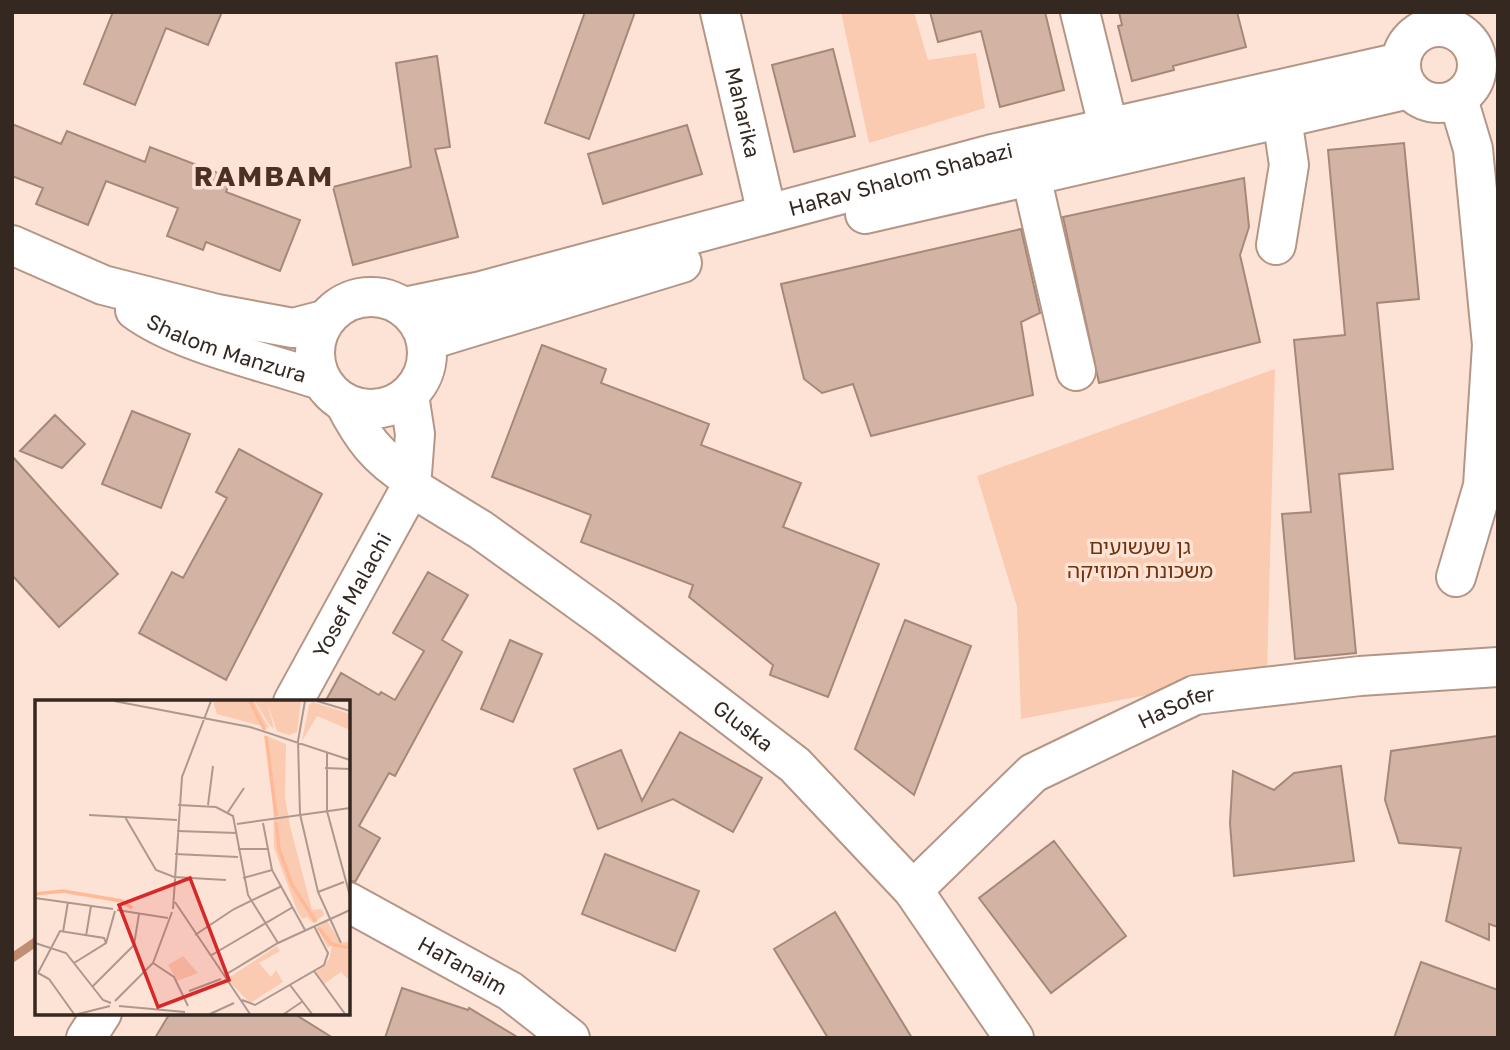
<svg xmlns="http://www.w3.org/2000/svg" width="1510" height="1050" font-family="'Golos Text','Noto Sans Hebrew',sans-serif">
<rect width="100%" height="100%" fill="#fde3d6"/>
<!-- green -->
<path fill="#facab1" d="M841,12h73l14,48 48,-7 9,55 -116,35z
M1275,369l-8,303 -246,47 -4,-112 -40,-131z"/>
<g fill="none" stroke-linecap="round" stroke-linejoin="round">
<!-- stream -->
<path stroke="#c28e73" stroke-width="9" d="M12,958l25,-17"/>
</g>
<!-- building -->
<path fill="#d3b4a4" stroke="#a68879" stroke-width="2" d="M113,12h109l-14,33 -42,-17 -31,77 -51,-21z
M585,12h50l-46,127 -44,-16z
M930,12h115l19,78 -64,17 -19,-76 -43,11z
M1119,12h118l9,35 -73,19 1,4 -42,11 -14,-55 4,-1z
M833,49l22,87 -61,16 -22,-87z
M437,56l13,91 -15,2 23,88 -105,28 -20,-78 78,-20 -15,-104z
M12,124l49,20 6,-13 78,31 5,-15 81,31 -5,14 74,28 -20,51 -74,-29 -3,8 -36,-14 11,-28 -72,-27 -18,44 -52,-21 7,-16 -31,-12z
M687,125l15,49 -99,30 -15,-50z
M1404,143l15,156 -42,4 16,166 -54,5 17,179 -61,6 -13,-145 29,-2 -17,-172 51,-5 -17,-185z
M1244,178l5,49 -9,28 20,87 -161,41 -36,-166z
M1021,229l19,84 -19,9 12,73 -162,41 -18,-52 -31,9 -18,-14 -23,-95z
M542,345l64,24 -5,14 108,41 -8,21 100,38 -18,44 96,37 -51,133 -58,-22 3,-10 -84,-68 4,-12 -112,-43 10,-27 -99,-38z
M132,411l58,23 -29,74 -59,-24z
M55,415l30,29 -23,24 -42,-17z
M239,449l83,45 -96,186 -87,-47 33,-61 11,6 44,-80 -11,-6z
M12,456l106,118 -59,53 -47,-52z
M428,572l40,23 -26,45 20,12 -67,124 -6,-3 -30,53 21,12 -25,44 -7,-2v-178h-23l16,-29 38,22 2,-3 14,8 29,-49 -31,-18z
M905,620l66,26 -57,149 -59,-46z
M510,640l32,14 -29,68 -32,-13z
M680,732l82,46 -29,54 -60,-33 -75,30 -24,-60 47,-19 21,51z
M1498,736v191l-9,-3v16l-43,-19 15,-73 -62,-5 -14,-43 6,-49z
M1341,766l13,95 -120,15 -4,-53 3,-52 41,19 20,-17z
M1054,841l72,95 -75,57 -72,-95z
M605,854l94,37 -24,60 -93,-37z
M835,912l77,126h-84l-54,-89z
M1421,962l77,28v48h-104z
M402,988l66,22 1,-2 50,30h-134z
M170,1013h123l40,25h-178z"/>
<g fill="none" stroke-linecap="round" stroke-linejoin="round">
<defs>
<g id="minor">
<path id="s1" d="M720,12l47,202"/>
<path d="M1080,12l29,118"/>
<circle cx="1439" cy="65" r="38"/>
<path d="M1031,176l45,195"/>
<path d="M865,214l544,-125"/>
<path d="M12,245l91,40 114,29 76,14 31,-8"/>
<path d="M1276,245l13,-80 -7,-47"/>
<circle cx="371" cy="353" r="56"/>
<path id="s2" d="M404,307l77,-16 511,-137 409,-92"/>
<path id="s3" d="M135,310c44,33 132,52 185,70"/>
<path d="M426,341l256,-78"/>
<path id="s4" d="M409,395l6,39 -4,53 70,43 125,90 189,145 118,125 101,148"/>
<path d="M344,402c19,37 33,55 67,77"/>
<path d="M1456,577l27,-91 9,-141 -19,-196 -15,-50"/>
<path id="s5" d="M293,702l118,-215"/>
<path id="s6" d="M913,890l120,-117 162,-78 165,-19 138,-9"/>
<path id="s7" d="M348,902l162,89 60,47"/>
<path d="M86,1038l16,-25"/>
</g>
</defs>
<!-- minor casing -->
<use href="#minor" stroke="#b49687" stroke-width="42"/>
<!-- minor -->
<use href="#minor" stroke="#fff" stroke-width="38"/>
</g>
<g text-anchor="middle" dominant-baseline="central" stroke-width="7" stroke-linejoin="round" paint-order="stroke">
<!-- street labels -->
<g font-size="21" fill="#342821" stroke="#fde3d6">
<text stroke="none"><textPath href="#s1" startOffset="103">Maharika</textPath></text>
<text stroke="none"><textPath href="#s2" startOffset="513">HaRav Shalom Shabazi</textPath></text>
<text stroke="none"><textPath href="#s3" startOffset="100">Shalom Manzura</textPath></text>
<text stroke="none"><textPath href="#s5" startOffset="122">Yosef Malachi</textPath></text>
<text stroke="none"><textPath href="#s6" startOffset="326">HaSofer</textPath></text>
<text stroke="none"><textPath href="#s4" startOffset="502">Gluska</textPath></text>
<text stroke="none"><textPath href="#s7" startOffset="131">HaTanaim</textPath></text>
</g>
<!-- park labels -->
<g font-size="21" fill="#70330b" stroke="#fde3d6">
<text x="1140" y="546">גן שעשועים<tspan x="1140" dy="24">משכונת המוזיקה</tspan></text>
</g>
<!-- district labels -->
<g font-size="28" font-weight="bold" letter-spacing="2" fill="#4a3124" stroke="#fde3d6">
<text x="264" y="175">RAMBAM</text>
</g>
</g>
<!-- overview -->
<g transform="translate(35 700)">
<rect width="315" height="315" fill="#fde3d6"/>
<path d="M178,1h41l15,27 -52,-14zM220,1h46l-4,31 -8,3 -12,-4 -10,-28 7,25 -4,-2zM278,2l37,12v16l-33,-14 -15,25 7,-36zM229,35l22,9 -1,53 5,29 22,84 10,-1 2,6 -11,8 -6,-6 -5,2 -5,-9 -23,-62 -1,-64zM292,221l14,22 9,-2v8l-8,1h8v55l-1,-25 -8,-8 -17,12 -8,-12 13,-12 3,-15 -4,3 -11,-20zM242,246l3,5 -21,12 12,14 5,-7 7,12 -33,21 -23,-24zM148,256l15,17 -21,8 -9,-16z" fill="#facab1"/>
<path fill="none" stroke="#ffb996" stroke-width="3.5" d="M215,1l15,29M231,36l10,80M241,122l3,27 13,36 24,37M0,194l28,-3 59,10 10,7M283,227l13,17 19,4"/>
<path fill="none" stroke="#ad988e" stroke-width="2" d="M79,1l136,26 100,33M270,1l-7,40 2,73 18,78 23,51M282,1l33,10M292,53v58l23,85M290,68l25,1M143,105l38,2 17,9 15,79 30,48M173,105l5,-39M193,112l16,-24M54,115l88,5M90,117l31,53 18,7 52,3M228,123l9,47 33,60M202,124l113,-16M142,131l60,2M203,149h31M140,154l63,3M208,178l29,-8M283,192l26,-10M0,198l78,11M140,202l75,112M138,209l9,-132 29,-76M82,210l51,8M28,232l5,-30M160,235l39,-26 48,-23M51,236l5,-30M0,243l31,10 37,47 8,3M175,256l83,-49M39,263l32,-20 9,-32M118,263l21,14 14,29M279,271l31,43M3,273l22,-42 44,7 2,5M3,273l11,6 25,35M190,275l53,-32 72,-33M255,285l22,29M58,286l41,-41 5,-31M154,291l32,-12M207,300l13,5 69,-40 4,-12 -14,-27M80,301l38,-38 19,-51M84,306l66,6M43,314l32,-8M175,314l24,-11M249,314l19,-13"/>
<path fill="#d62828" fill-opacity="0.15" stroke="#d62828" stroke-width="3.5" d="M155,178l39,102 -71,27 -39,-102z"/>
<rect width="315" height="315" fill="none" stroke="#342821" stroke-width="3.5"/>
</g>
<!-- border -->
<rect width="1510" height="1050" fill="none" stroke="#342821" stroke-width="28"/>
</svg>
